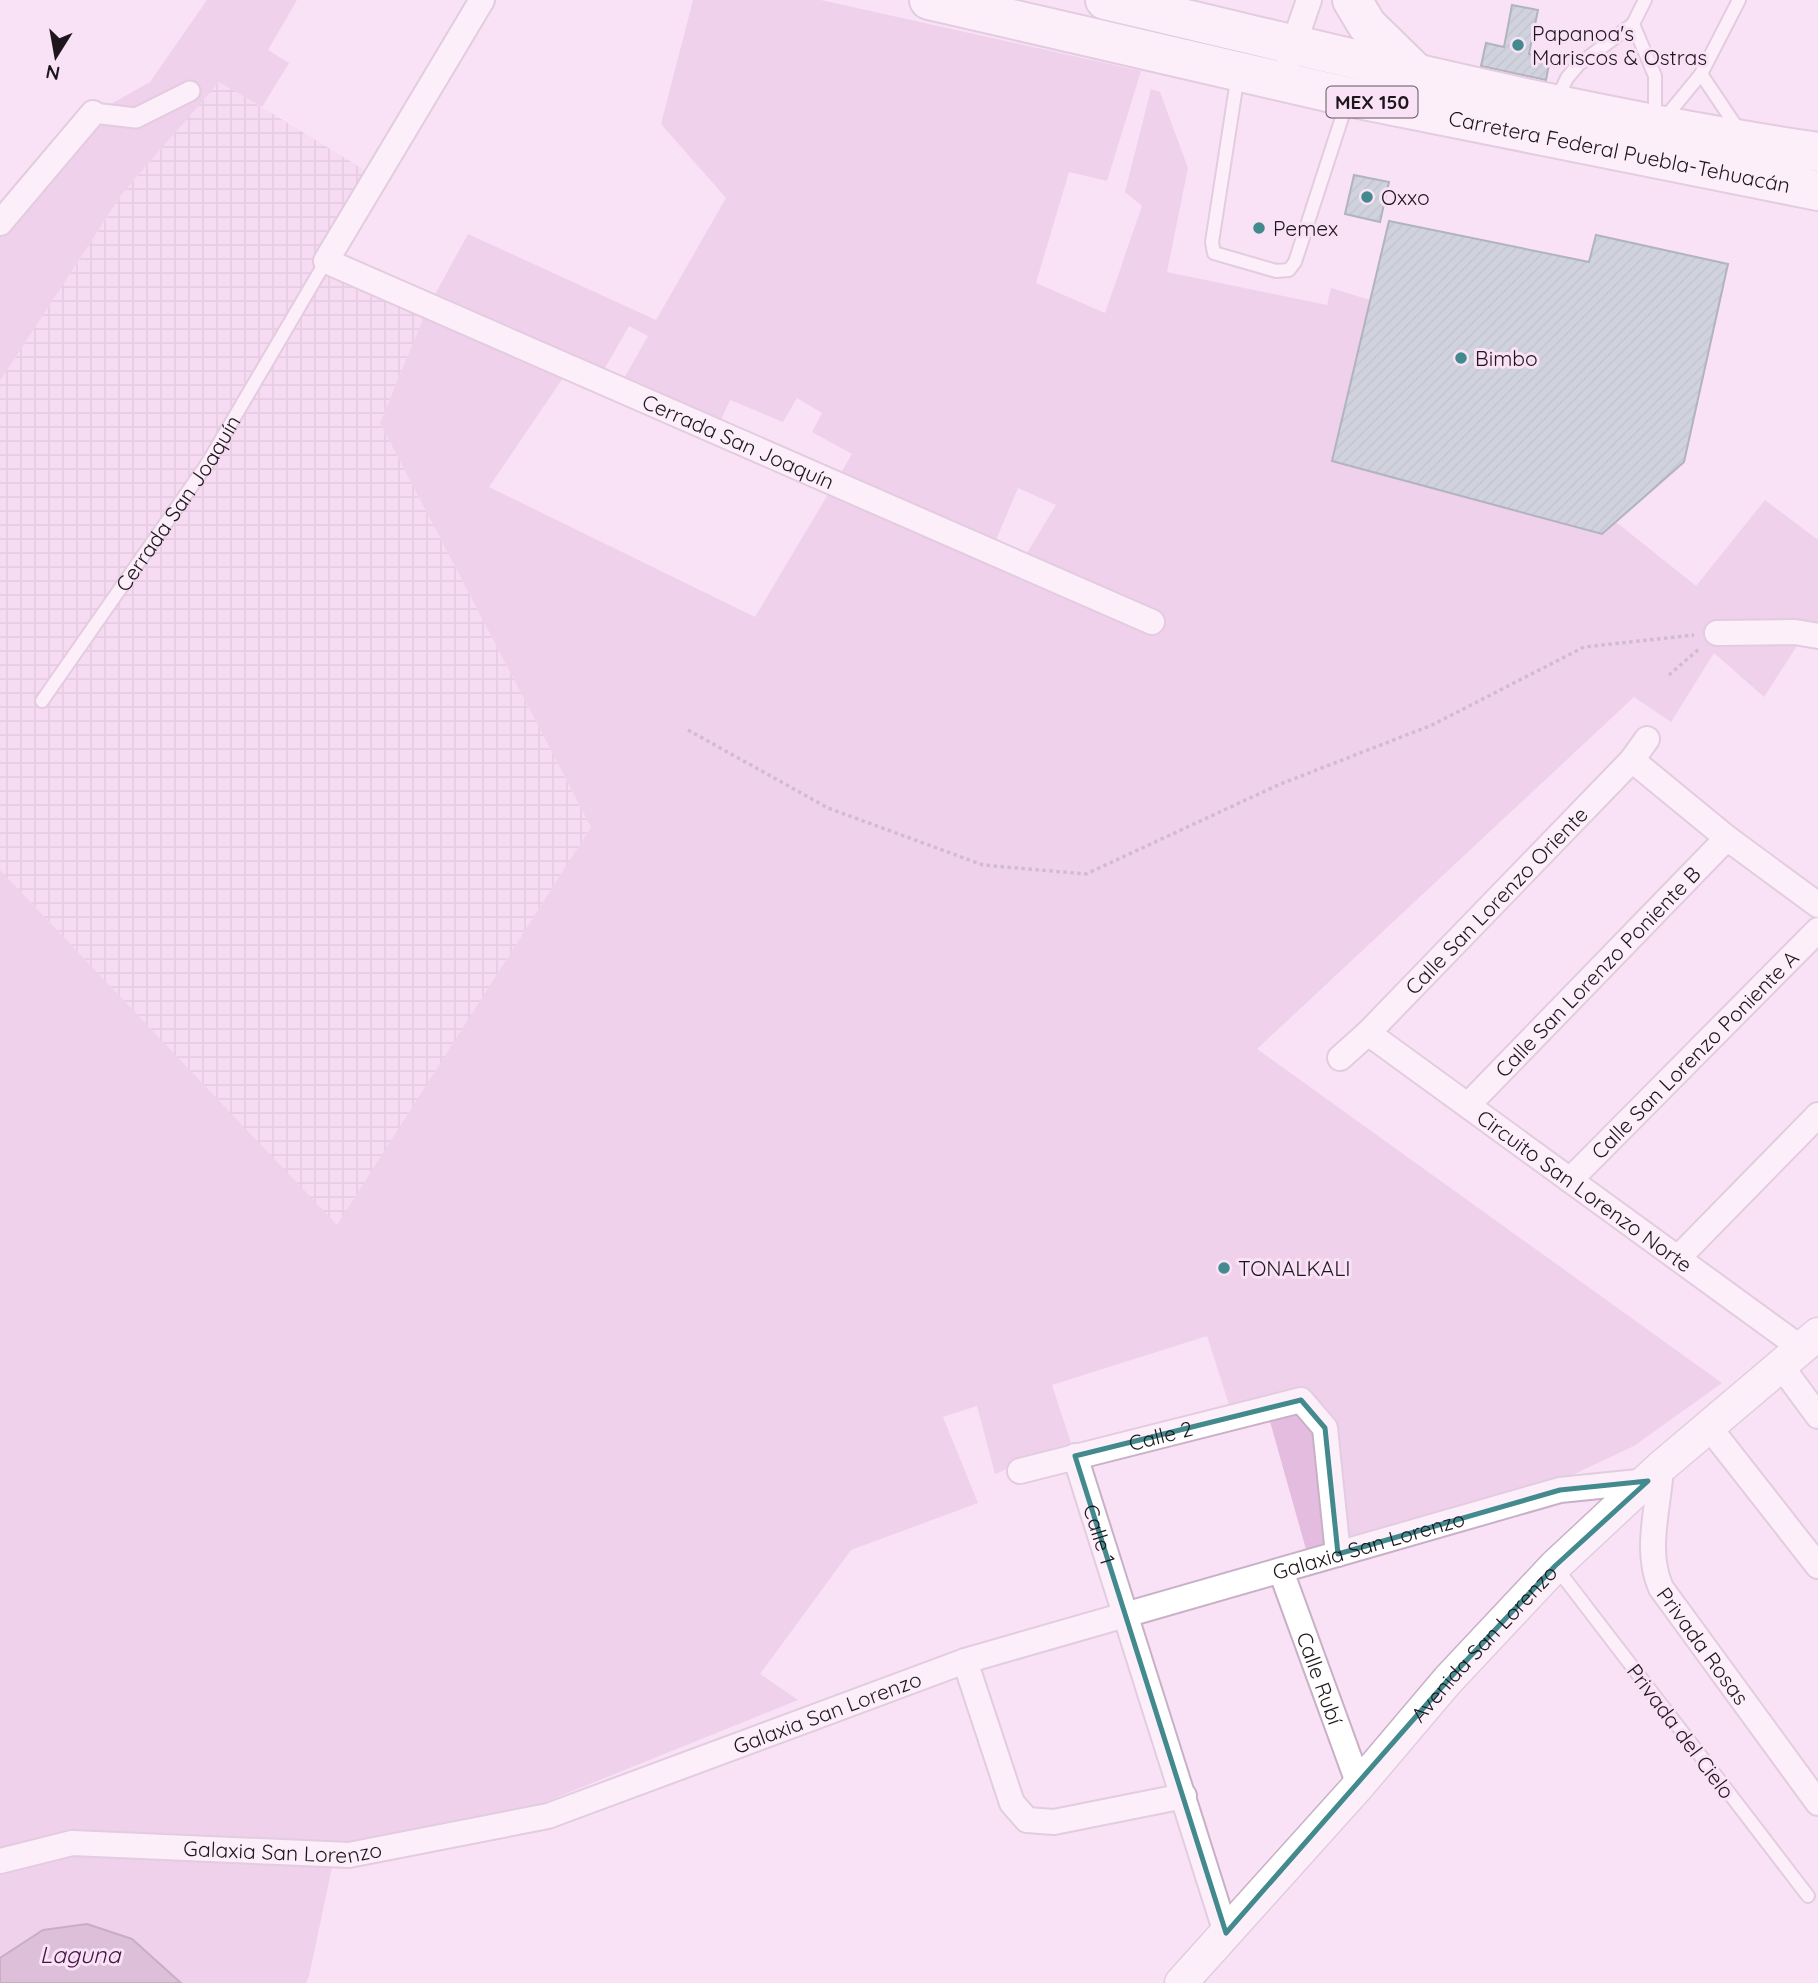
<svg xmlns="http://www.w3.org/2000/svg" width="1818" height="1983" font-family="Quicksand,sans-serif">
<defs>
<pattern id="industrial-grid" width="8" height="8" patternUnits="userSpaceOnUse" patternTransform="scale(1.75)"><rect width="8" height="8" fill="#f1d3ee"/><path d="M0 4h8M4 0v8" fill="none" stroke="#ceb4cc"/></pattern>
<pattern id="building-hatch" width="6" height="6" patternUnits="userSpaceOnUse" patternTransform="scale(1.75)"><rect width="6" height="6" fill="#9dc0c2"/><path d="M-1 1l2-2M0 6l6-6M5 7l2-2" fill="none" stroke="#87a4a6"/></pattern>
</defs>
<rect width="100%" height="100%" fill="#f9e1f6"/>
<!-- industrial -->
<path fill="url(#industrial-grid)" d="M219,81l157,96 -52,86 103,46 -47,114 211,404 -254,399 -337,-356v-489l122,-187z"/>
<!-- green -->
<path fill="#e3bcdf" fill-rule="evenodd" d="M207,0h90l-29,50 21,13 -27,44 -43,-25 -97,112 -122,187v-157l95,-111 55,-31z
M693,0h128l320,71 -34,110 -38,-9 -33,111 69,30 37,-107 -17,-14 26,-103 9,3 28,76 -21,104 160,33 4,-17 39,12 -38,161 270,73 14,-12 80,64 69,-86 53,40v98l-14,-3 -40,62 -50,-44 -43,69 -37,-25 -377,352 465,334 -88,63 -100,47 -225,67 -40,-142 -35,2 -27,-84 -155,49 19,58 -76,31 -18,-68 -34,11 35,86 -127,47 -91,124 38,26 -327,132 -135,20 -149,-5 -187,13v-990l337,355 254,-398 -211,-404 47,-114 41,-75 188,86 70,-122 -65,-74zM629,326l19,10 -25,44 -18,-12zM567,372l146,65 17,-37 53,22 14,-24 25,15 -10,19 40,22 -97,163 -266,-130zM1018,488l38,17 -40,66 -28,-12z
M31,1853l303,5 -25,118 -3,7h-125l-49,-44 -89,-9 -43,28v-94z"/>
<!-- water -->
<path fill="#bb96b8" stroke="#8c708a" stroke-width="2" d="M87,1924l45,15 49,44h-181v-25l43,-28z"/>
<!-- building -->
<path fill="url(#building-hatch)" stroke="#597a7b" stroke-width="2" d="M1512,5l26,5 -9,44 21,5 -4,21 -65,-14 5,-23 18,4z
M1354,175l35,7 -9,40 -35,-8z
M1389,221l200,41 7,-27 132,29 -44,198 -82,72 -270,-73z"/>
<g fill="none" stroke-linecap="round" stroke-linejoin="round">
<defs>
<g id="service">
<path d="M1633,24l22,52v44"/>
<path d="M1238,74l-26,168 2,11 62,18 13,-1 6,-8 53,-163"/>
<path d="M1701,74l39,58"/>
<path d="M1557,99l10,-21 11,-13 55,-41 12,-24"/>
<path d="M1664,119l37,-45 38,-74"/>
<path id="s1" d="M42,701l165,-237 119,-203"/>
<path d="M1555,1566l253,330"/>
</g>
<path id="pedestrian" d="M93,113l43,5 54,-27"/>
<g id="minor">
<path id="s2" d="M482,0l-156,261 826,361"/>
<path d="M1289,58l20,-58"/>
<path d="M0,223l93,-110"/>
<path d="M1717,633l78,-1 23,4"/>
<path d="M1632,760l95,78 91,67"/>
<path id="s3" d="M1368,1033l433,315"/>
<path id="s4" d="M1340,1058l28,-25 264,-273 15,-21"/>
<path id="s5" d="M1468,1105l259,-267"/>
<path id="s6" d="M1570,1180l248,-250"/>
<path d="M1678,1258l140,-143"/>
<path d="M1781,1366l37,50"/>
<path d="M1709,1427l109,139"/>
<path id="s7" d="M1075,1456l151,477"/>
<path id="s8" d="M1661,1467c-2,40 -17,83 0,121l157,215"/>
<path id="s9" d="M1020,1471l281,-71 24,28 13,126"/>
<path id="s10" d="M1281,1571l78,214"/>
<path d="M965,1661l47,142 15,17 27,2 130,-26"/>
<path id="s11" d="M0,1861l72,-18 277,12 199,-39 417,-155 595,-171 88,-9"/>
</g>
<g id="tertiary">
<path id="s12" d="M1181,1983l178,-198 89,-105 107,-114 106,-99 157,-133"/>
</g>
<g id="primary">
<path id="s13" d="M929,0l420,97 469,94"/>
<path d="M1105,0c236,55 472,117 713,152"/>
<path d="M1352,0l15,25 50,49"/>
</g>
</defs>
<!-- service casing -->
<use href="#service" stroke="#c8b1c6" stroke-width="16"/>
<!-- pedestrian casing -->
<use href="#pedestrian" stroke="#c8b1c6" stroke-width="23"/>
<!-- minor casing -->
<use href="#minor" stroke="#c8b1c6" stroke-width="28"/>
<!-- tertiary casing -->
<use href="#tertiary" stroke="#c8b1c6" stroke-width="35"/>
<!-- primary casing -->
<use href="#primary" stroke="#c8b1c6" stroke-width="42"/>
<!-- path -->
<path stroke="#a08f9e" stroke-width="3.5" stroke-dasharray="3.5 3.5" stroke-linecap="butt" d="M1669,675l31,-27
M688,730l140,78 155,57 103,9 192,-89 154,-60 152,-78 110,-12"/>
<!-- service -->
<use href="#service" stroke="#fff" stroke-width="12"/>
<!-- pedestrian -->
<use href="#pedestrian" stroke="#fff" stroke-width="19"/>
<!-- minor -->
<use href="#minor" stroke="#fff" stroke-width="24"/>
<!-- tertiary -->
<use href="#tertiary" stroke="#fff" stroke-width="32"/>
<!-- primary -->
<use href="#primary" stroke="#fff" stroke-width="38"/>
</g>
<!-- marked area -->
<path d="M0 0H1818V1983H0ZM1301,1400l24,28 13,126 222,-64 88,-9 -93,85 -107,114 -222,253 -151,-477z" fill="#f9e1f6" fill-opacity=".55" fill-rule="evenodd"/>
<path fill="none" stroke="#428a8d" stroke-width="5" stroke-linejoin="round" d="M1301,1400l24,28 13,126 222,-64 88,-9 -93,85 -107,114 -222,253 -151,-477z"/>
<!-- markers -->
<g fill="#428a8d" stroke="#f9e1f6" stroke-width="2.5">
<circle cx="1518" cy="45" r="7"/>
<circle cx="1367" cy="197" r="7"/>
<circle cx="1259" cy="228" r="7"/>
<circle cx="1461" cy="358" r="7"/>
<circle cx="1224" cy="1268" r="7"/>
</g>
<g text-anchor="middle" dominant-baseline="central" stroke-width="6" stroke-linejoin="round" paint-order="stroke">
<!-- shield labels -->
<rect fill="#f9e1f6" stroke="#60535e" stroke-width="2" x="1326.5" y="86.5" width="91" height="31" rx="5"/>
<g font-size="19" font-weight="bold" fill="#1e161d">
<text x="1372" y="102">MEX 150</text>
</g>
<!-- poi labels -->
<g font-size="21" fill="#1e161d" stroke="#f9e1f6" text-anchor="start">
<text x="1532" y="33">Papanoa's<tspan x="1532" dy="24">Mariscos &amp; Ostras</tspan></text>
<text x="1381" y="197">Oxxo</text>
<text x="1273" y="228">Pemex</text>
<text x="1475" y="358">Bimbo</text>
<text x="1238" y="1268">TONALKALI</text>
</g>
<!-- street labels -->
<g font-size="21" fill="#1e161d" stroke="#f9e1f6">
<text stroke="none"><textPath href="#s13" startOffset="707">Carretera Federal Puebla-Tehuacán</textPath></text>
<text stroke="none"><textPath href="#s2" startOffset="754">Cerrada San Joaquín</textPath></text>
<text stroke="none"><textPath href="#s1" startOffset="240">Cerrada San Joaquín</textPath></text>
<text stroke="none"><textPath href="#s4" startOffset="222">Calle San Lorenzo Oriente</textPath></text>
<text stroke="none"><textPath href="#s5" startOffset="186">Calle San Lorenzo Poniente B</textPath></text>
<text stroke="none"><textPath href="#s6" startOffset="177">Calle San Lorenzo Poniente A</textPath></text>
<text stroke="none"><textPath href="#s3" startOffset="268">Circuito San Lorenzo Norte</textPath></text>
<text stroke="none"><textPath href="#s9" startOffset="145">Calle 2</textPath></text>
<text stroke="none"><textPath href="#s7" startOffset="82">Calle 1</textPath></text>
<text stroke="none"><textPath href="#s11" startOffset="1419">Galaxia San Lorenzo</textPath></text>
<text stroke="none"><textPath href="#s12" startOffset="455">Avenida San Lorenzo</textPath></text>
<text stroke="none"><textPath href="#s8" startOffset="194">Privada Rosas</textPath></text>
<text stroke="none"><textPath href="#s10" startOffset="114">Calle Rubí</textPath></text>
<text stroke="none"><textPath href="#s11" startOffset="852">Galaxia San Lorenzo</textPath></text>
<text transform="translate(1681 1731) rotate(53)">Privada del Cielo</text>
<text stroke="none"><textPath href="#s11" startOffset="285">Galaxia San Lorenzo</textPath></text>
</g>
<!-- water labels -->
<g font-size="23" font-style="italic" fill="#431542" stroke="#f9e1f6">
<text x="80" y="1954">Laguna</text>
</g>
</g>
<!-- north arrow -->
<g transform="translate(56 56) rotate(191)" stroke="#f9e1f6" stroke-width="5" paint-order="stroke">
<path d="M0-5L12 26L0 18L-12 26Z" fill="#1e161d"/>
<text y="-10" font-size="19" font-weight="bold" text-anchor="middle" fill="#1e161d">N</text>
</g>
</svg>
